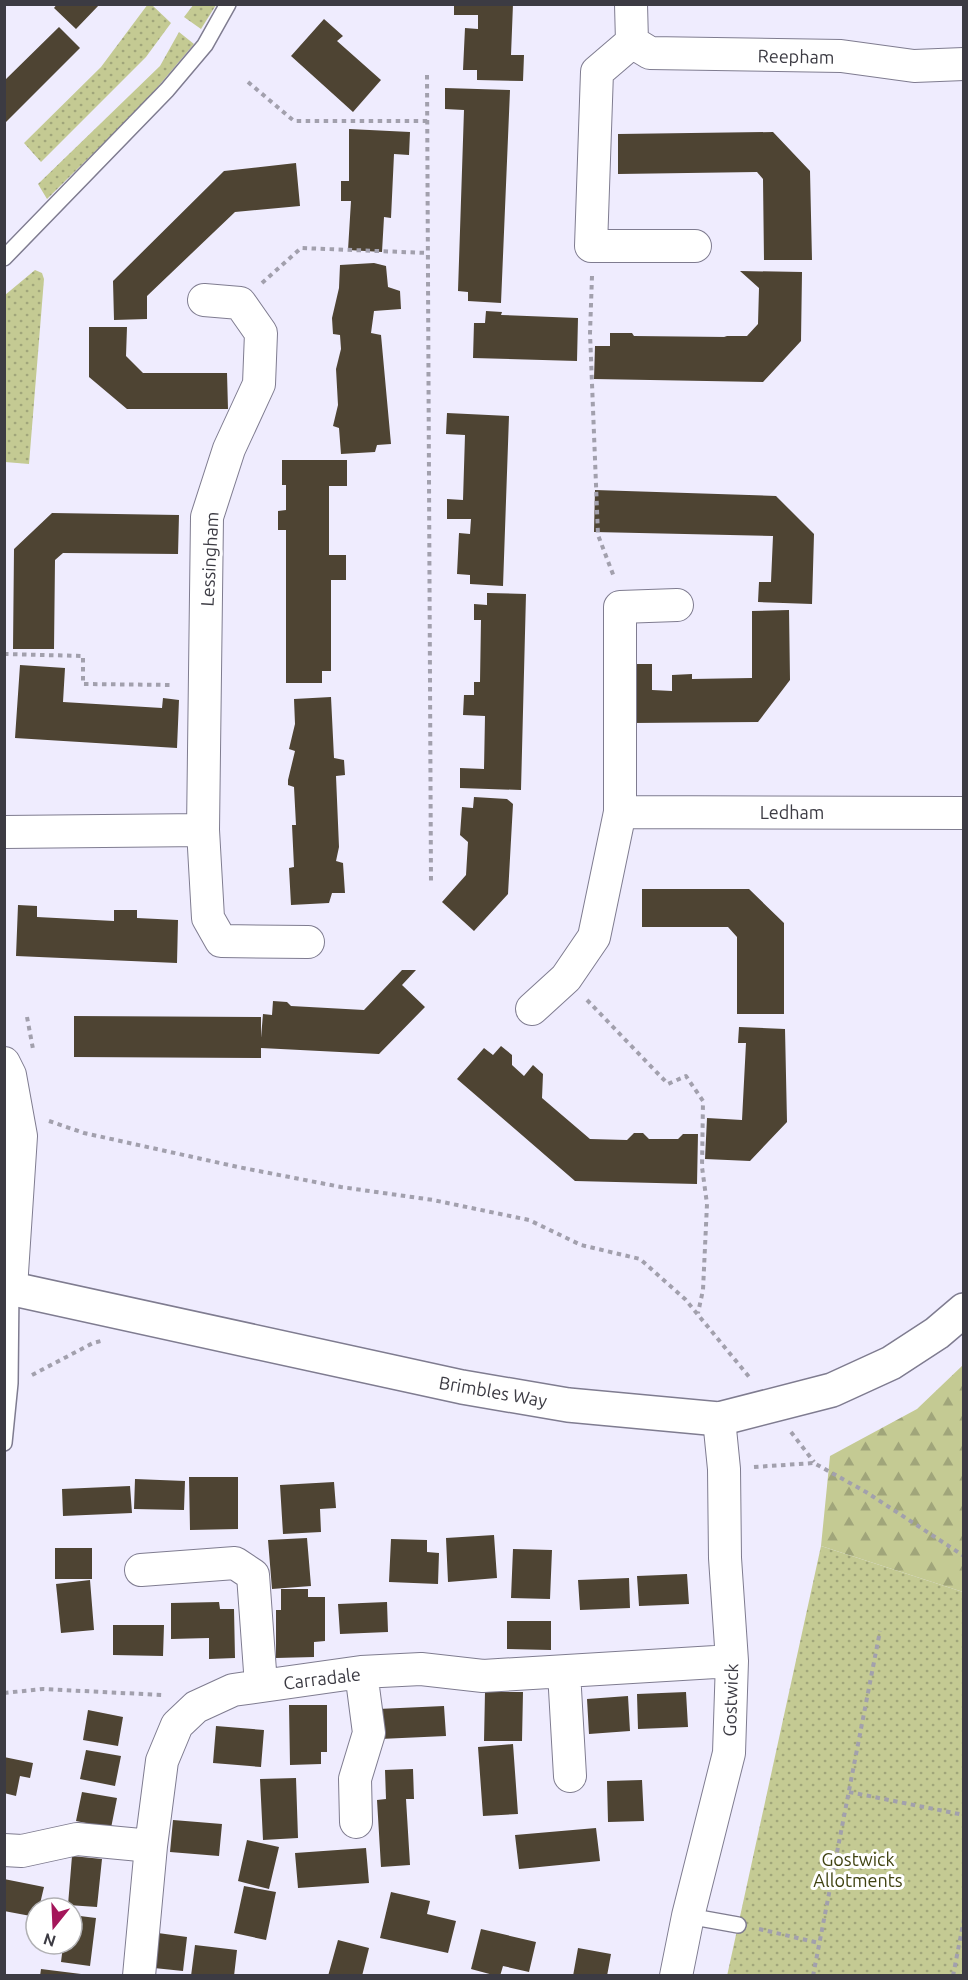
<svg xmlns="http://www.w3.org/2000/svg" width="968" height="1980" font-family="Ubuntu,sans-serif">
<defs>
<pattern id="grass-dots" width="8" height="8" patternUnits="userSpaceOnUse" patternTransform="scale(1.5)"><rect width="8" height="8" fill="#c4ca93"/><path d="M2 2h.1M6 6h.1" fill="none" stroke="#a0a57a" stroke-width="1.8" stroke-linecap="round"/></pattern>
<pattern id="forest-firs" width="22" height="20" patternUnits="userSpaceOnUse" patternTransform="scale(1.5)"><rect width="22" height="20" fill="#c4ca93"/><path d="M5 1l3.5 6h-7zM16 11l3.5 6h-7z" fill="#a0a57a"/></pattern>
</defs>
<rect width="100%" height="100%" fill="#efecfe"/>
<!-- grass -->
<path fill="url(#grass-dots)" d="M148,4l4,1 19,18 -25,34 -105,105 -17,-19 77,-76z
M194,4l22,1 -15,24 -17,-12z
M179,32l15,12 -49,58 -98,97 -9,-15 122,-118z
M35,270l7,3 2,6 -15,185 -24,-2v-167z
M821,1546l142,46v383l-236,1z"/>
<!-- forest -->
<path fill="url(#forest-firs)" d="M963,1365v227l-142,-46 9,-90 87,-47z"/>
<!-- building -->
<path fill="#4e4433" d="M57,4h43l-24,25 -22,-21z
M454,4h59l-2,51h13l-1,26 -46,-1v-10h-14l2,-42 13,1v-14h-24z
M324,19l19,17 -6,5 44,39 -28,32 -62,-56z
M59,27l21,21 -76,76v-43z
M445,88l65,2 -9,213 -33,-2v-9l-10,-1 6,-181 -19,-1z
M349,129l61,3 -1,23 -15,-1 -3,64 -7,-1 -2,35 -34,-2 3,-49h-10v-20h8z
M773,132l37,39 2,89h-48l-1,-81 -6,-7 -139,2v-40z
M296,163l4,43 -65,6 -88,84v23l-33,1 -1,-39 111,-110z
M374,263l12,3 2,21 12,4 1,18 -27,2 -3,22 10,2 10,109 -14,1 -2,7 -34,2 -2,-26 -6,-2 5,-21 -2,-36 5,-20 -1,-14 -7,-1 -1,-16 7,-30 1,-23z
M740,271l62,1 -1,69 -38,41 -169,-3 1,-33h15v-13h22l2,3 93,1 -3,-1h23l11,-12 1,-36z
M486,311l16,1 -1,3 77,3 -1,43 -104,-3 1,-35h11z
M89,327h38l-1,29 17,17h84l1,36h-101l-38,-32z
M447,413l62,3 -6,170 -33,-2v-9l-13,-1 2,-41 11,1 1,-15h-24v-20l16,1 2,-65 -19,-1z
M282,460h65v26h-18v69h17v25h-15v91h-9v12h-36v-153h-8v-19l8,-1v-25h-4z
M595,490l181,6 38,38 -2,70 -54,-2 1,-20h12l2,-46 -179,-4z
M52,513l127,2 -1,39 -115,-1 -8,7 -1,89h-41l1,-100z
M487,593l39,1 -5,196 -61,-2v-20l24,1 1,-53 -22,-1 1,-20h10v-13h6l1,-62h-7v-16l13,1z
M789,610l1,70 -32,42 -126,1 -1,-59h21v26l20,1v-16l20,-1v5l60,-1v-67z
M20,665l45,3 -2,34 99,6 1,-10 16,2 -2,48 -162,-10z
M331,697l3,61 10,2 1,15 -9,1 3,71 -3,14 7,2 2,30h-13l-3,10 -38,2 -2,-37 5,-1 -2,-42h4l-2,-38 -6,-2v-5l7,-29 -6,-2 6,-25 -1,-25z
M474,797l33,2 6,5 -5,90 -34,37 -32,-29 24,-27 2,-33 -8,-7 2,-28 11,1z
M642,889h107l35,34v91h-47v-77l-9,-10h-86z
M18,905l19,1v11l77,4v-11h23v8l41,2 -1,43 -161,-7z
M402,970h14l-14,15 23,22 -46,47 -118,-6v10l-187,-1v-41l187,1v21l2,-24 9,1 1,-14 14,1 4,4 73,4z
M739,1027l46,2 2,93 -37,39 -45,-2 2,-41 35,2 4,-77h-8z
M501,1046l11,9v10l12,11 9,-11 10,9 -1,24 48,41 37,1 7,-7h9l6,6h29l5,-5h15l-1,50 -122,-3 -118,-102 27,-31 9,7z
M189,1477h49v52l-48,1z
M135,1479l50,2 -1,29 -50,-1z
M334,1482l2,26 -16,1 1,23 -38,2 -3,-49z
M130,1486l2,27 -69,3 -1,-27z
M494,1535l3,43 -49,4 -2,-44z
M307,1538l4,48 -39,3 -4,-49z
M391,1539l36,1v12l12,1 -1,31 -49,-2z
M55,1548h37v31h-37z
M513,1549l39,1 -2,49 -39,-1z
M687,1574l2,30 -50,2 -2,-30z
M629,1578l1,30 -50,2 -2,-30z
M90,1580l4,50 -33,3 -5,-49z
M281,1589h27v8h17v44l-11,1v15l-38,1v-48h5z
M219,1602l1,7h14l1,49 -26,1v-21l-38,1v-36z
M387,1602l1,30 -48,2 -2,-30z
M507,1621h44v29l-44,-1z
M113,1625h51l-1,31 -50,-1z
M485,1692h38l-1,49h-38z
M686,1692l2,35 -50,2 -1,-35z
M628,1696l2,35 -41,3 -2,-35z
M289,1705h38v47h-6v12l-31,1z
M444,1706l2,30 -66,3 -2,-30z
M88,1710l35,7 -5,29 -35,-6z
M216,1726l48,4 -3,37 -48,-4z
M513,1744l5,70 -35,2 -5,-69z
M86,1750l35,6 -6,30 -35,-7z
M4,1757l29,6 -3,15 -10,-2 -4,20 -12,-3z
M413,1769l1,30h-8l4,66 -29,2 -4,-67 9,-1 -1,-29z
M296,1778l2,60 -35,2 -3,-61z
M642,1780l2,41 -36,1 -1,-41z
M82,1792l35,6 -6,30 -35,-7z
M173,1820l49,4 -3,32 -49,-4z
M596,1828l4,33 -81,8 -4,-34z
M247,1840l32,7 -10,42 -31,-8z
M366,1848l3,35 -71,5 -3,-35z
M72,1856l30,3 -5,48 -29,-2z
M4,1879l40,8 -5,21h-3v9l-32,-6z
M244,1886l32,6 -10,48 -32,-7z
M391,1892l39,9 -3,13 29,7 -8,32 -68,-15z
M72,1915l24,3 -6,48 -29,-4 2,-16 -7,-2h16z
M481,1929l55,13 -7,30 -26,-6 -3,10h-3l-26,-7z
M158,1933l29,4 -4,34 -29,-3z
M338,1940l31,8 -7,28h-34z
M195,1945l42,5 -3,26h-43z
M578,1948l33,6 -4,22h-34z
M41,1969l40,5 -1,2h-40z"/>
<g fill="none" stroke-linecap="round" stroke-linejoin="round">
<defs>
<path id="lane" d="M4,258l163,-168 38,-45 23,-41
M4,1443l6,-60 1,-95
M688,1916l50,9"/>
<path id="street" d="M631,4l1,38
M695,246h-104l6,-174 35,-30 18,11 191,3 73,10 50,-2
M204,300l36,3 21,30 -2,51 -30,65 -22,68 -4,313 5,88 13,23 87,1
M677,605l-57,2v205l344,1
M4,832l199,-2
M532,1009l34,-31 28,-41 26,-125
M4,1063l6,12 11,61 -10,152
M141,1570l94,-7 18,12 8,110
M564,1672l6,104
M356,1822l-1,-43 14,-46 -8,-61
M4,1850l18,1 55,-12 74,7
M139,1976l12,-130 11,-85 15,-36 19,-18 37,-17 128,-18 60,-3 62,7 249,-15
M676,1976l12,-60 41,-163 3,-92 -7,-103 -1,-89 -5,-50"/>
<path id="secondary" d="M4,1287l458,100 106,18 151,14 113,-29 59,-27 46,-30 27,-23"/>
</defs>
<!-- lane casing -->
<use href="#lane" stroke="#7f7c90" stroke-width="18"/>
<!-- street casing -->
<use href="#street" stroke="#7f7c90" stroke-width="34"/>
<!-- secondary casing -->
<use href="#secondary" stroke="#7f7c90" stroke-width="36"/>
<!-- path -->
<path stroke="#a2a0ad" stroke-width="4" stroke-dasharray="4.5 4.5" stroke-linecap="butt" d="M427,75l4,808
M248,82l46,39h134
M592,276l-2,57 8,202 16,42
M262,283l39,-35 127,5
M4,654l79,2v28l89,1
M587,1000l81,84 18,-8 17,25 -1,66 5,37 -4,86 -5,23
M27,1017l6,32
M49,1121l35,12 154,34 103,20 92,13 96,20 52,25 59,14 45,40 65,79
M32,1375l61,-32 8,-2
M791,1432l23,30
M754,1467l60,-4 52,29 98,64
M4,1693l39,-4 119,6
M849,1792l115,23
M759,1929l60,14
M813,1976l67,-345
M953,1976l11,-57"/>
<!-- lane -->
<use href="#lane" stroke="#fff" stroke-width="15"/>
<!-- street -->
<use href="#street" stroke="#fff" stroke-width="32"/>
<!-- secondary -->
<use href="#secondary" stroke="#fff" stroke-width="33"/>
</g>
<g text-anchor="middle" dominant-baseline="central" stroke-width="6" stroke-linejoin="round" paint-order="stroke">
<!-- street labels -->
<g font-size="18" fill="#3c3b43" stroke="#fff">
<text transform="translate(796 56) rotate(1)">Reepham</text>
<text transform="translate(209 559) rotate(-87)">Lessingham</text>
<text x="792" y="812">Ledham</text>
<text transform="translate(493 1391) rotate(10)">Brimbles Way</text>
<text transform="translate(322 1678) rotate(-7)">Carradale</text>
<text transform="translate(730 1700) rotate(-88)">Gostwick</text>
</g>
<!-- park labels -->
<g font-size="18" fill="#404312" stroke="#fff">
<text x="858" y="1859">Gostwick<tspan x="858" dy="21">Allotments</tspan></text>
</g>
</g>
<!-- border -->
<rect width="968" height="1980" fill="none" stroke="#3c3b43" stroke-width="12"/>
<!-- north arrow -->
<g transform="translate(54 1926) rotate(198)"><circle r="28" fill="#ffffff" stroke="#b1b1b4" stroke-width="1.5"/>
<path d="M0-4.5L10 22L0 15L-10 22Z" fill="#a4165a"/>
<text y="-9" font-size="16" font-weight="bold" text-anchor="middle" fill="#3c3b43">N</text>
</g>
</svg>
